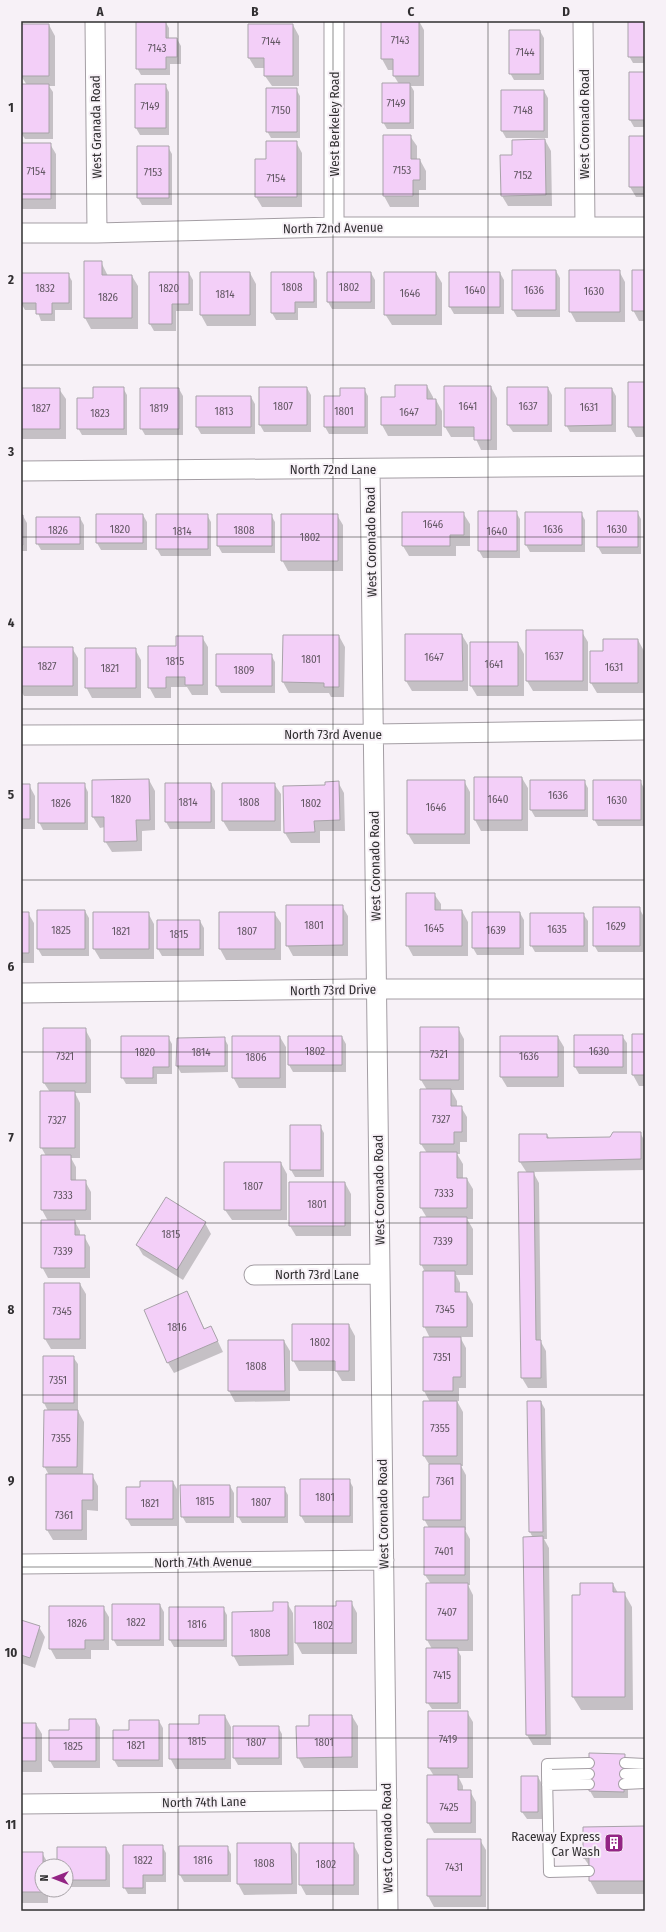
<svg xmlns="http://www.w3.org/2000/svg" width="666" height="1932" font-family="'Fira Sans Condensed',sans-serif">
<rect width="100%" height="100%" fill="#f7f1f7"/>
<!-- shadow -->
<path fill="#0003" d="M165,21l4,7v11h8l4,7v18h-11v11h-29l-4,-7z
M382,21h37l5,9v56h-13l3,5v38h-27l-4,-7 16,-38 -5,-8v-6h-6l-6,-11z
M629,21h16v42h-12l-4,-7z
M21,25h28l6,11v50h-6l4,6v47h-28l-4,-6v-48h6l-6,-9z
M293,25l6,11v50h-27l-7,-10v-8h-10l-6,-10z
M540,31l4,7v42h-30l-4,-7z
M645,73v54h-11l-4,-7z
M165,85l4,7v43h-29l-4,-7z
M296,89l4,7v42h-29l-4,-7z
M544,91l4,7v40h-42l-4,-7z
M384,136h26l7,10v14h3l6,11v19h-7v17h-29l-6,-11z
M645,137v60h-9l-6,-10z
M545,140l6,11 1,55h-44l-6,-10z
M296,142l6,11v54h-40l-6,-10 11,-37z
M21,144h29l6,10v55h-35z
M168,147l4,7v51h-30l-4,-7z
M85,262h16l7,14h24l6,10v43h-47l-6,-11z
M556,271l4,7v39h-43l-4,-7z
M619,271l6,11v40h-49l-6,-11z
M645,271v50h-6l-6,-11z
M189,273l4,7v31h-17v20h-22l-4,-7z
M201,273h49l6,11v42h-49l-6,-11z
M313,273l4,7v28h-19v12h-22l-4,-7z
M328,273h43l4,7v29h-43l-4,-7z
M436,273l6,10v42h-50l-7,-11z
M500,273l4,7v34h-50l-4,-7z
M21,274h47l4,7v29h-17v11h-14l-4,-11h-12l-4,-7z
M645,383v54h-9l-6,-10z
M427,386l6,11v3h3l6,11v25h-54l-6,-11v-27h14z
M491,387l6,11v52h-16l-6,-13h-24l-6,-10z
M123,388l4,7v40h-45l-4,-7 16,-29z
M260,388h47l4,7v37h-47l-4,-7z
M508,388h40l4,7v37h-39l-5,-7z
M21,389h38l7,10v40h-45z
M179,389l4,7v39h-38l-4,-7z
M364,389l4,7v38h-39l-4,-7 16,-30z
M612,389l4,7v36h-46l-4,-7z
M251,397l4,7v30h-54l-4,-7z
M479,512h37l4,7v39h-37l-4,-7z
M598,512h39l4,7v35h-39l-4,-7z
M463,513l7,11v22h-14v10h-47l-6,-10z
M581,513l4,7v32h-55l-4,-7z
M143,515l4,7v28h-46l-4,-7z
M207,515l4,7v34h-50l-4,-7z
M271,515l4,7v31h-53l-4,-7z
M337,515l6,10v46h-55l-6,-11z
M21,516h2l4,7v28h-6z
M80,518l4,7v25h-43l-4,-7z
M582,632l6,10v49h-55l-6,-10z
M462,635l6,10v46h-56l-6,-10z
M284,636h55l6,11 -1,50h-13l-2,-4h-40l-6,-11z
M202,637l6,10v48h-16l-5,-8h-16v11h-16l-6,-11 28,-40z
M638,640l6,11v42h-47l-6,-10z
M518,643l6,11v42h-47l-6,-10z
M21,648h51l6,10v38h-54l-3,-5z
M135,649l6,11v38h-49l-6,-11z
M271,655l4,7v31h-54l-4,-7z
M475,778h47l6,10v43h-47l-6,-11z
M149,780l6,11v39l-13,1v20l-30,1 -7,-11v-14l-5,1 -7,-11v-36z
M464,781l6,11v52h-56l-6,-10z
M531,781h53l4,7v29h-53l-4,-7z
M640,781l4,7v38h-46l-4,-7z
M338,782l6,11 1,38h-25v12h-29l-6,-10 41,-47z
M84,784l4,8v38h-45l-4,-8z
M211,784l4,7v38h-45l-4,-7z
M274,784l7,10v37h-52l-6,-10z
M21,785h8l6,11v33h-14z
M434,894l7,10v7h21l6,11v34h-55l-6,-11z
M342,906l6,10v40h-55l-6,-11z
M639,908l4,7v37h-45l-4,-7z
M38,911h47l4,7v38h-47l-4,-7z
M21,913h7l6,10v40h-13z
M148,913l6,11v35h-54l-6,-10z
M220,913h54l7,10v37h-55l-6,-11z
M520,913l4,7v35h-47l-4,-7z
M583,914l5,7v31h-53l-4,-7z
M158,921h42l4,7v28h-42l-4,-7z
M458,1028l6,11v51h-13l6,11v6h4l6,10v25h-7v12h-3l6,10v15h4l6,10v30h-6l6,10v46h-17l4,8v10h7l6,11v33h-13l6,11v40h-7v13h-2l6,11v54h-2l5,9v55h-1l5,9v46h-2l5,10v56h-15l3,5v53h-29l-5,-7 5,-53 -5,-9v-56h4l-6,-9 4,-47 -5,-9 6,-21v-32l-6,-10 6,-54 -6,-11 6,-53 -6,-12 1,-54 -4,-8 6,-46 -6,-10v-55h6l-6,-9 6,-54 -6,-10z
M85,1029l6,11v53h-16l5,10v55h-9l5,9v14h9l6,11v28h-17l6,11v5h4l6,11v31h-42l-6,-11 6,-46 -6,-11 4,-54 -5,-9 9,-55 -6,-9z
M633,1035h12v51h-6l-6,-11z
M622,1036l5,7v31h-48l-4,-7z
M168,1037l4,7v30h-15v10h-31l-4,-7z
M280,1037l6,10v41h-47l-6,-11z
M289,1037h53l4,7v28h-53l-4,-7z
M558,1037l6,10v40h-57l-6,-10z
M224,1038l4,7v27l-47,1 -4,-7z
M320,1126l4,7v44h-29l-4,-7z
M640,1133l5,8v29l-112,2 6,11 2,159 5,9 1,37h-19l-6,-10 5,-205 -7,-11 27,-27 3,4 61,-1z
M281,1163l6,11v46h-55l-7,-10z
M345,1183l6,11v42h-55l-6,-10z
M205,1223l6,11 -28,46 -40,-25 -6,-10z
M80,1284l6,10v55h-35l-6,-10z
M187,1292l18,38 6,-3 12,25 -49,21 -6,-10z
M349,1325l6,11v45h-13l-6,-10h-37l-6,-11z
M229,1341h55l6,10v50l-55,1 -6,-11z
M44,1357h29l5,7v47l6,11 -1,53h9l6,11v25l-11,-1v30h-34l-6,-10 2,-55 -5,-9 4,-55 -4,-8z
M528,1402h13l4,7 2,130h-3l5,9 2,197h-18l-6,-10 6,-197 -3,-6z
M349,1480l4,7v36h-48l-4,-7z
M173,1482l4,7v37h-46l-4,-7 14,-31z
M230,1486l4,7v30h-48l-4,-7z
M284,1488l4,7v28h-46l-4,-7z
M613,1584l5,9h6l8,14 1,103h-52l-8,-13 8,-101z
M351,1602l6,11v41h-55l-6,-11v-36h41z
M287,1603l6,10 1,52 -55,1 -6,-11 41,-43z
M160,1605l4,7v34h-47l-4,-7z
M103,1607l6,10v33h-18v9h-35l-6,-11z
M170,1608h53l4,7v32h-53l-4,-7z
M21,1621l18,6 6,10 -10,31 -14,-5z
M467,1712l6,10v56h-14l4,8v5h7l6,11v31h-42l-6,-10 6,-47 -5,-8z
M225,1716l6,11v42h-55l-6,-11 30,-33z
M352,1716l6,10v42h-54l-6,-11 12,-30z
M96,1720l4,7v41h-46l-4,-7 20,-30z
M159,1721l4,7v39h-45l-4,-7z
M21,1724h15l6,10v38h-21z
M278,1727l4,7v31h-44l-4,-7z
M590,1754l34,1 4,7v36h-34l-4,-7z
M522,1777h16l4,7v35h-15l-5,-7z
M645,1827v67h-48l-7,-13v-14l-6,-9v-30z
M428,1840h52l6,10v57h-52l-6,-11z
M291,1844l6,10v40l-53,1 -6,-11z
M353,1844l6,11v40h-53l-6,-11z
M162,1846l4,7v29h-20v12h-18l-4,-7z
M180,1847h47l4,7v28h-47l-4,-7z
M106,1848l4,7v32h-44v-21h-8z
M21,1853h21l6,10v3h-6v24h6v13h-27z"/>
<!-- building -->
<path fill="#f3cff8" stroke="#a8a3a9" d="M136,21h30v17h11v19h-11v12h-30z
M381,21h38v55h-26v-17h-12z
M628,21h17v36h-17z
M21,24h28v52h-28z
M248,24h45v52h-29v-18h-16z
M509,30h31v44h-31z
M629,72h16v48h-16z
M382,83h28v40h-28z
M21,84h28v49h-28z
M135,84h31v44h-31z
M266,88h31v44h-31z
M501,90h43v41h-43z
M383,135h28v24h9v21h-7v16h-30z
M629,136h16v51h-16z
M545,139l1,56 -45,1 -1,-41h12v-15z
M266,141h31v56h-42v-38h11z
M21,143h30v56h-30z
M137,146h32v52h-32z
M84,261h18v14h30v43h-48z
M512,270h44v40h-44z
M569,270h51v42h-51z
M632,270h13v41h-13z
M149,272h40v32h-17v20h-23z
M200,272h50v43h-50z
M271,272h43v30h-19v11h-24z
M327,272h44v30h-44z
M384,272h52v43h-52z
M449,272h51v35h-51z
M21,273h48v30h-17v11h-16v-11h-15z
M628,382h17v45h-17z
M395,385h32v14h9v26h-55v-28h14z
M444,386h47v54h-17v-13h-30z
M93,387h31v42h-47v-31h16z
M259,387h48v38h-48z
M507,387h41v38h-41z
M21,388h39v41h-39z
M140,388h39v41h-39z
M340,388h25v39h-41v-31h16z
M565,388h47v37l-47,1z
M196,396h55v31h-55z
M478,511h39v40h-39z
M597,511h41v36h-41z
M402,512h62v23h-14v11h-48z
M525,512h57v33h-57z
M96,514h47v29h-47z
M156,514h52v35h-52z
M217,514h55v32h-55z
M281,514h57v47h-57z
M21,515h2v30h-2z
M36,517h44v27h-44z
M526,630h57v51h-57z
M405,634h57l1,47h-58z
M283,635h56v52h-15v-4l-42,-1z
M176,636h27v49h-18v-8h-19v11h-18v-42h28z
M603,639h35v44h-48v-32h13z
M470,642h48v44h-48z
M21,647h52v39h-52z
M85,648h51v40h-51z
M216,654h56v32h-56z
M474,777h48v43h-48z
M149,779l1,41h-14l1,21 -33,1v-25h-12v-37z
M407,780h58v54h-58z
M530,780h55v30h-55z
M593,780h48v40h-48z
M339,781l1,39 -26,1 1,11 -31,1 -1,-47 42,-1v-3z
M38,783h47v40h-47z
M165,783h46v39h-46z
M222,783h53v38h-53z
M21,784h9v35h-9z
M406,893h29v17h27v36h-56z
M286,905h57v40l-57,1z
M593,907h47v39h-47z
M37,910h48v39h-48z
M21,912h8v41h-8z
M93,912h56v37h-56z
M219,912h56v37h-56z
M472,912h48v36h-48z
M530,913h54v33h-54z
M157,920h43v29h-43z
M420,1027h39v53h-39z
M43,1028h43v55h-43z
M632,1034h13v41h-13z
M574,1035h49v32h-49z
M121,1036h48v31h-16v11h-32z
M232,1036h48v42h-48z
M288,1036h54v29h-54z
M500,1036h58v41h-58z
M225,1037v29h-49l1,-28z
M420,1089h31v17h11v26h-8v12h-34z
M40,1091h35v57h-35z
M290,1125h31v45h-31z
M644,1131h1v91z
M613,1132h28v27l-122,3v-28h28v4l63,-1z
M420,1152h37v26h10v30h-47z
M41,1155h30v25h15v30h-45z
M224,1162h57v48h-57z
M518,1172h16l2,168h5v38h-20z
M289,1182h56v44h-56z
M166,1197l40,25 -29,48 -41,-25z
M420,1217h47v48h-47z
M41,1220h34v15h10v33h-44z
M423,1271h32v21h12v35h-44z
M44,1283h36v56h-36z
M187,1291l17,38 7,-3 7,15 -51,22 -23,-53z
M292,1324h57v47h-14v-10h-43z
M423,1337h38v40h-8v14h-30z
M228,1340h56l1,51h-57z
M43,1356h31v47h-31z
M423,1401h34v55h-34z
M527,1401h14l2,131h-14z
M44,1410h34l-1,57h-34z
M429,1464h32v56h-38v-23h6z
M46,1474h47v26h-11v30h-36z
M300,1479h50v37h-50z
M140,1481h33v38h-47v-32h14z
M180,1485h50v32h-49z
M237,1487h48v30h-48z
M424,1527h41v48h-41z
M543,1536l3,199h-20l-3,-198z
M426,1583h42v57h-42z
M580,1583h33v9h12v105h-53v-102h8z
M336,1601h16v42h-57v-37h41z
M273,1602h15v53l-56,1v-44l41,-1z
M112,1604h48v36h-48z
M49,1606h55v34h-19v9h-36z
M169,1607h55v33h-55z
M21,1620l19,6 -10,32 -9,-3z
M426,1648h32v55h-32z
M428,1711h40v57h-40z
M199,1715h26v44h-56v-35h30z
M309,1715h43v42l-55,1 -1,-32h13z
M69,1719h27v42h-47v-31h20z
M129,1720h30v40h-46v-30h16z
M21,1723h15v38h-15z
M233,1726h46v32h-46z
M589,1753l36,1 -1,38 -35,-1z
M427,1775h31v15h13v33h-44z
M521,1776h17v36h-17z
M645,1826v55h-56v-23h-6v-31z
M427,1839h54v57h-54z
M237,1843h54l1,41h-55z
M299,1843h55v42h-55z
M123,1845h40v30h-20v13h-20z
M179,1846h49v29h-49z
M57,1847h49v33h-40v-14h-9z
M21,1852h22v40h-22z"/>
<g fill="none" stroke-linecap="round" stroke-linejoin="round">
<defs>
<path id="service" d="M625,1763l20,1
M625,1774h20
M547,1775v-11l42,-1
M624,1784l21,-1
M547,1785l42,-1
M589,1871l-40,1 -2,-97 42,-1"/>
<path id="minor" d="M95,21l2,212
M334,21v206
M583,21l2,206
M21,233h76l237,-6h311
M370,469l18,1442
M21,471l624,-5
M21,735l353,-1 271,-4
M21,993l333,-4h291
M254,1275l126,-1
M21,1564l363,-4
M21,1804l366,-4"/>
</defs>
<!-- service casing -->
<use href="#service" stroke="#a49ea4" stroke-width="12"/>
<!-- minor casing -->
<use href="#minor" stroke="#a49ea4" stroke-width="21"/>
<!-- service -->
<use href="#service" stroke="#fff" stroke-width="10"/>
<!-- minor -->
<use href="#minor" stroke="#fff" stroke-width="19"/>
</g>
<!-- grid -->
<path fill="none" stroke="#312f31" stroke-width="1" stroke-opacity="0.55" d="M178,21v1890M333,21v1890M488,21v1890M21,194h624M21,365h624M21,537h624M21,709h624M21,880h624M21,1052h624M21,1223h624M21,1395h624M21,1567h624M21,1738h624"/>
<!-- icons -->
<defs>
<symbol id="building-square" viewBox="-11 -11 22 22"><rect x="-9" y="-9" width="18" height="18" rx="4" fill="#932484" stroke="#f7f1f7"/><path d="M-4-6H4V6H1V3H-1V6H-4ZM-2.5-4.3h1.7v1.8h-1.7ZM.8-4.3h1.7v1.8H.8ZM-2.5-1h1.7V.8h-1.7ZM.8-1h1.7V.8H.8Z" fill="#fff"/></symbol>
</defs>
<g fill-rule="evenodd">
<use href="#building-square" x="603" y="1832" width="22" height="22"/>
</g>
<g text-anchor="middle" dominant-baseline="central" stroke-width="4" stroke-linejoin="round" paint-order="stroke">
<!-- number labels -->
<g font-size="11" fill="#625763">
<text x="400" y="40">7143</text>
<text x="271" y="41">7144</text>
<text x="157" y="48">7143</text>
<text x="525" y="52">7144</text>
<text x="396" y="103">7149</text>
<text x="150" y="106">7149</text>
<text x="281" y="110">7150</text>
<text x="523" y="110">7148</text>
<text x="402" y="170">7153</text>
<text x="36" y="171">7154</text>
<text x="153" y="172">7153</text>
<text x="523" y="175">7152</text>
<text x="276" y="178">7154</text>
<text x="292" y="287">1808</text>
<text x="349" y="287">1802</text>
<text x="45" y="288">1832</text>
<text x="169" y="288">1820</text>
<text x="475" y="290">1640</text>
<text x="534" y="290">1636</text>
<text x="594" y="291">1630</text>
<text x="410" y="293">1646</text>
<text x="225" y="294">1814</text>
<text x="108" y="297">1826</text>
<text x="283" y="406">1807</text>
<text x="468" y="406">1641</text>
<text x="528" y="406">1637</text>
<text x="589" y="407">1631</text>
<text x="41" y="408">1827</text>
<text x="159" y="408">1819</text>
<text x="224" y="411">1813</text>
<text x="344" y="411">1801</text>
<text x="409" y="412">1647</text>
<text x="100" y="413">1823</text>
<text x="433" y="524">1646</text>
<text x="120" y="529">1820</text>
<text x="553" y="529">1636</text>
<text x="617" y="529">1630</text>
<text x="58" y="530">1826</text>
<text x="244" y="530">1808</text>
<text x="182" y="531">1814</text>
<text x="497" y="531">1640</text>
<text x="310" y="537">1802</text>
<text x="554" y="656">1637</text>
<text x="434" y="657">1647</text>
<text x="311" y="659">1801</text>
<text x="175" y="661">1815</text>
<text x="494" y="664">1641</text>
<text x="47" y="666">1827</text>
<text x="614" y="667">1631</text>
<text x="110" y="668">1821</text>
<text x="244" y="670">1809</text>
<text x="558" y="795">1636</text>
<text x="121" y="799">1820</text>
<text x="498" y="799">1640</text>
<text x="617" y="800">1630</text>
<text x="188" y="802">1814</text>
<text x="249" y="802">1808</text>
<text x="61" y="803">1826</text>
<text x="311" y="803">1802</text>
<text x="436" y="807">1646</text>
<text x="314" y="925">1801</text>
<text x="616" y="926">1629</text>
<text x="434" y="928">1645</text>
<text x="557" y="929">1635</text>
<text x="61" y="930">1825</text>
<text x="496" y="930">1639</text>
<text x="121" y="931">1821</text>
<text x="247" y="931">1807</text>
<text x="179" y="934">1815</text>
<text x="315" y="1051">1802</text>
<text x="599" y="1051">1630</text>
<text x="145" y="1052">1820</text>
<text x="201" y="1052">1814</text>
<text x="439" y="1054">7321</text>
<text x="65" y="1056">7321</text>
<text x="529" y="1056">1636</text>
<text x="256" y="1057">1806</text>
<text x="441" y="1119">7327</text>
<text x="57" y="1120">7327</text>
<text x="253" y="1186">1807</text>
<text x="444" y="1193">7333</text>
<text x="63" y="1195">7333</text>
<text x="317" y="1204">1801</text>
<text x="171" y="1234">1815</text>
<text x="443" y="1241">7339</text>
<text x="63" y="1251">7339</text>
<text x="445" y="1309">7345</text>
<text x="62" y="1311">7345</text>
<text x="177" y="1327">1816</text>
<text x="320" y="1342">1802</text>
<text x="442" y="1357">7351</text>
<text x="256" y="1366">1808</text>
<text x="58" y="1380">7351</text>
<text x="440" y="1428">7355</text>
<text x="61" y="1438">7355</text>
<text x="445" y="1481">7361</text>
<text x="325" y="1497">1801</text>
<text x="205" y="1501">1815</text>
<text x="261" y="1502">1807</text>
<text x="150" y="1503">1821</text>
<text x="64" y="1515">7361</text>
<text x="444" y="1551">7401</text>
<text x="447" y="1612">7407</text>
<text x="136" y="1622">1822</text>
<text x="77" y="1623">1826</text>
<text x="197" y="1624">1816</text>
<text x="323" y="1625">1802</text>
<text x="260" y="1633">1808</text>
<text x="442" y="1675">7415</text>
<text x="448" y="1739">7419</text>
<text x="197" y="1741">1815</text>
<text x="256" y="1742">1807</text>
<text x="324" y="1742">1801</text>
<text x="136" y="1745">1821</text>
<text x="73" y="1746">1825</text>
<text x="449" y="1807">7425</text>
<text x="143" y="1860">1822</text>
<text x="203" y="1860">1816</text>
<text x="264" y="1863">1808</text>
<text x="326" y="1864">1802</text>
<text x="454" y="1867">7431</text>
</g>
<!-- street labels -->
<g font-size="13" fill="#312f31" stroke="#f7f1f7">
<text transform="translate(334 124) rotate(-90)">West Berkeley Road</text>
<text transform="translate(584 124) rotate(-90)">West Coronado Road</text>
<text transform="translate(96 127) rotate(-91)">West Granada Road</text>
<text transform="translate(333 228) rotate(-1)">North 72nd Avenue</text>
<text x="333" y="469">North 72nd Lane</text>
<text transform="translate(371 542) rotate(-91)">West Coronado Road</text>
<text x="333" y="734">North 73rd Avenue</text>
<text transform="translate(375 866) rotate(-91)">West Coronado Road</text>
<text transform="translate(333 990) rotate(-1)">North 73rd Drive</text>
<text transform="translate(379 1190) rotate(-91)">West Coronado Road</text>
<text x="317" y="1274">North 73rd Lane</text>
<text transform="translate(383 1514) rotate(-91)">West Coronado Road</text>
<text transform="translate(203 1562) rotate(-1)">North 74th Avenue</text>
<text transform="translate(204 1802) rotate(-1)">North 74th Lane</text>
<text transform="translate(387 1838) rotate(-91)">West Coronado Road</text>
</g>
<!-- poi labels -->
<g font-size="13" fill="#312f31" stroke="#f7f1f7" text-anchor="end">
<text x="600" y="1836">Raceway Express<tspan x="600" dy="15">Car Wash</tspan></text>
</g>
</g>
<!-- border -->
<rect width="666" height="1932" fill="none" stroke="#f7f1f7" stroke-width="44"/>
<!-- north arrow -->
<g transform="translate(54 1878) rotate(270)"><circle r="19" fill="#f7f1f7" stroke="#a8a3a8"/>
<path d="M0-3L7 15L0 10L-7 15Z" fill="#932484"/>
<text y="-6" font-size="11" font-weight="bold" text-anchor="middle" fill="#312f31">N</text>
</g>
<rect x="22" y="22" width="622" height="1888" fill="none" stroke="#312f31" stroke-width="1.5"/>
<g font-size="13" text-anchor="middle" font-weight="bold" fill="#312f31">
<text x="100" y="16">A</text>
<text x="255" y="16">B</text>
<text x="411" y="16">C</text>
<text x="566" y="16">D</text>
<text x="11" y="112">1</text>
<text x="11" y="284">2</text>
<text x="11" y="456">3</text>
<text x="11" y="627">4</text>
<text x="11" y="799">5</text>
<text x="11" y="971">6</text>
<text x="11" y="1142">7</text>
<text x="11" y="1314">8</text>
<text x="11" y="1485">9</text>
<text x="11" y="1657">10</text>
<text x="11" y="1829">11</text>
</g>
</svg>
